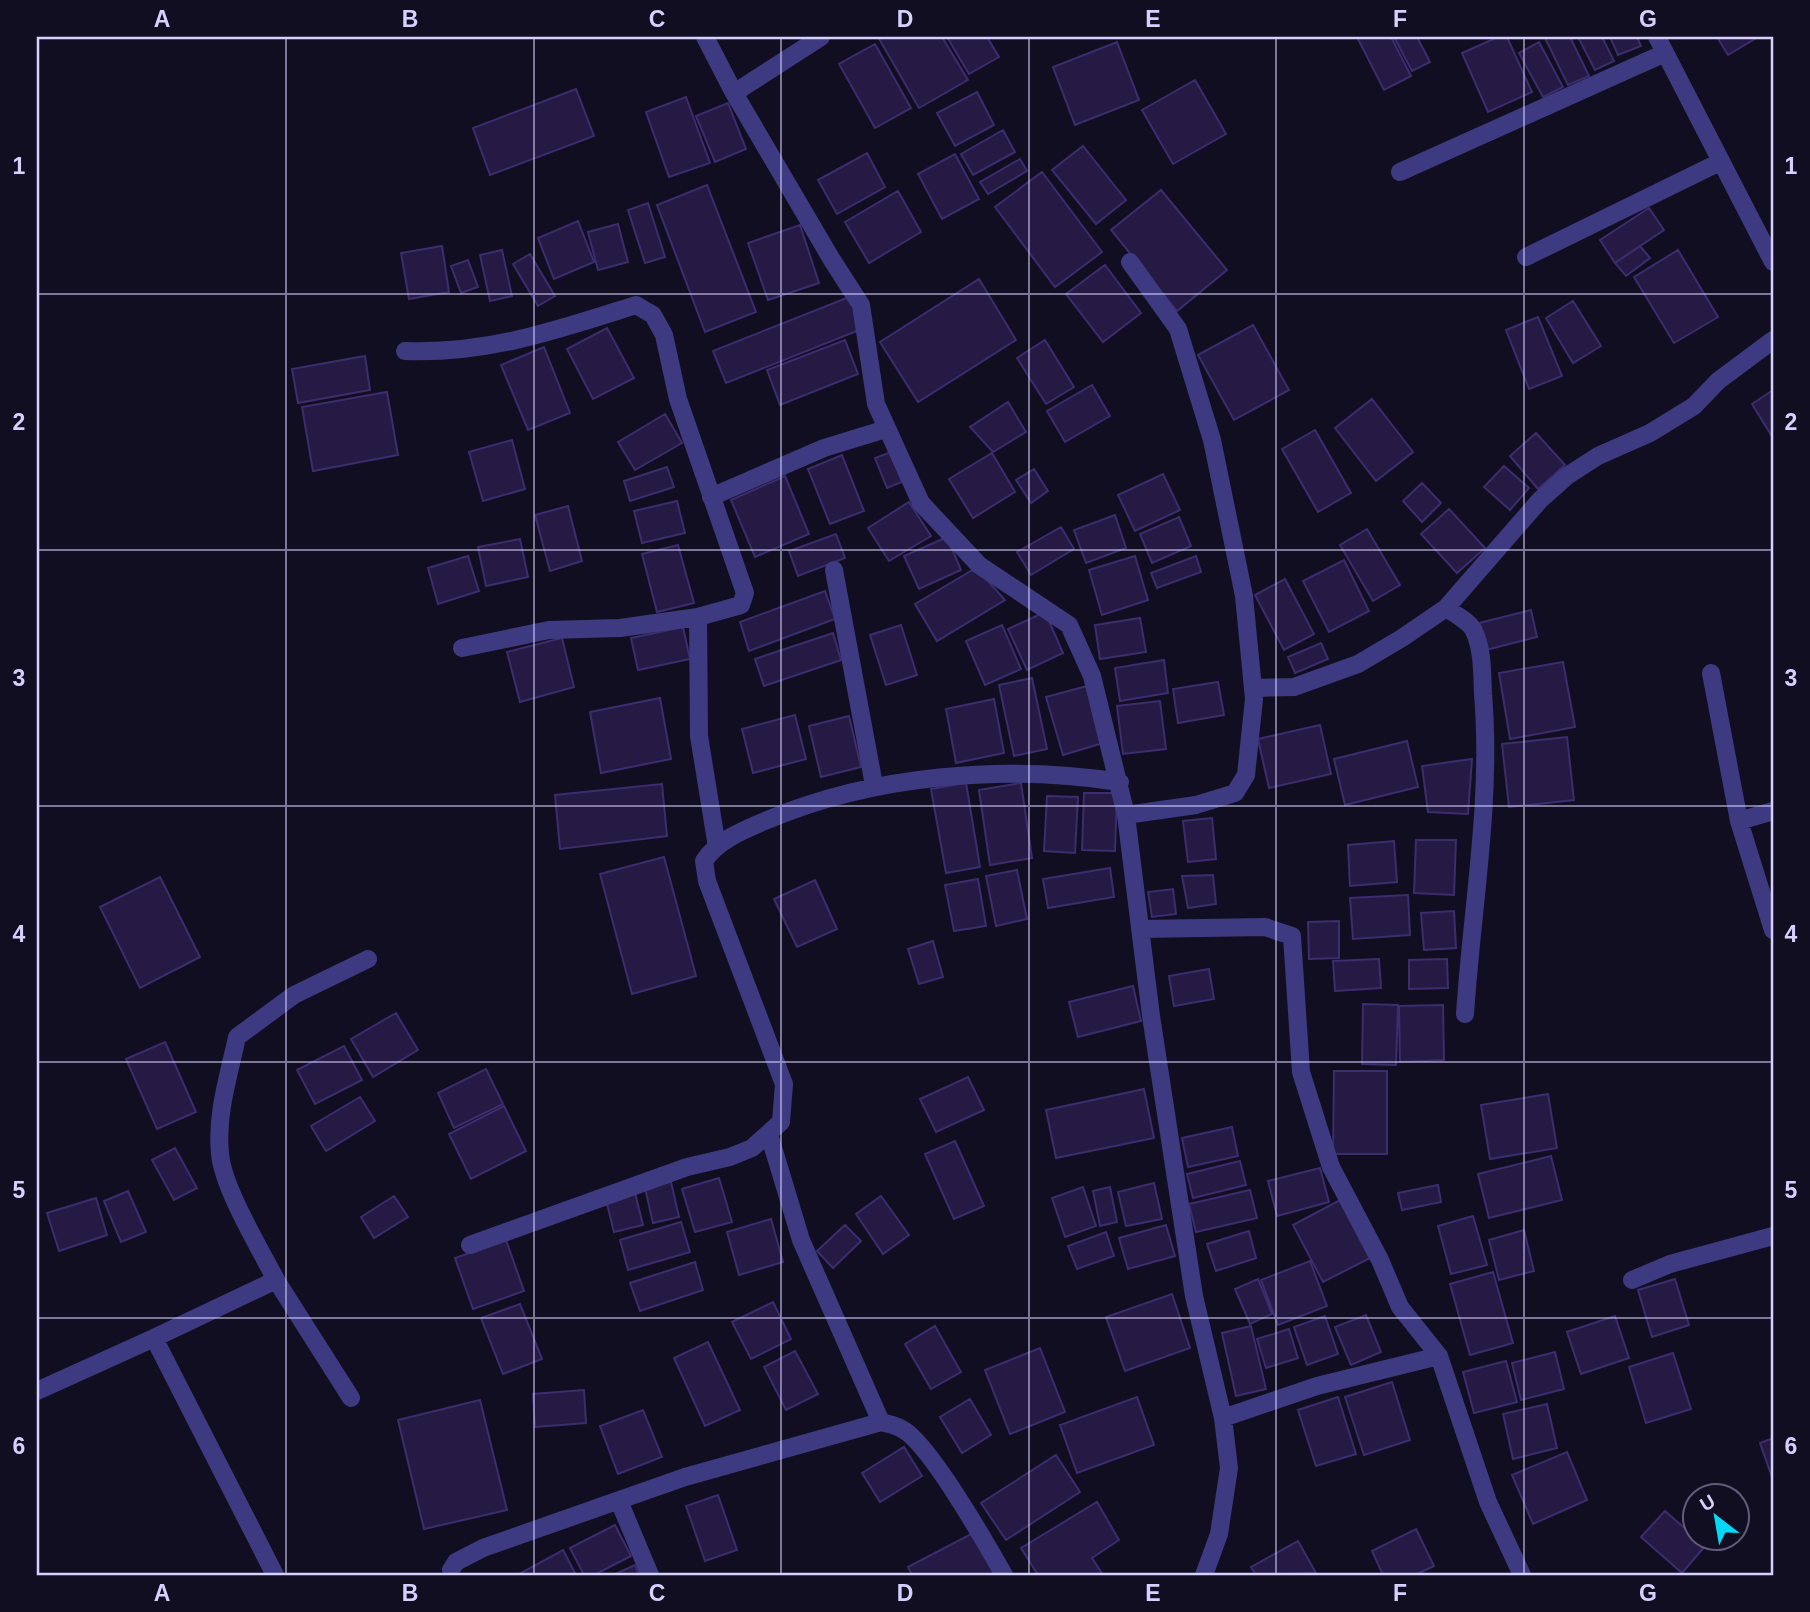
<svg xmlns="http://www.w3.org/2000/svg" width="1810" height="1612" font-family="Arial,sans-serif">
<rect width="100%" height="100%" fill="#120e22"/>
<!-- building -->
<path fill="#241a43" stroke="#3b2d6e" stroke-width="2" d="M878,37h64l26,43 -49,28z
M947,37h40l12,20 -30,17z
M1357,37h34l20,39 -27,14z
M1394,37h23l13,25 -18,9z
M1498,37h9l25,55 -44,20 -26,-59z
M1570,37l19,39 -21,9 -23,-47z
M1578,37h24l12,24 -19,9z
M1610,37h27l4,9 -23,9z
M1717,37h41l-30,18z
M1117,42l22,58 -64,25 -22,-58z
M1539,42l24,45 -20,10 -24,-44z
M875,44l36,64 -36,20 -36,-64z
M1195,80l31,54 -53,30 -31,-54z
M576,89l18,47 -104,39 -17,-47z
M977,92l17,33 -39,21 -18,-33z
M686,97l24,66 -41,14 -23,-65z
M728,103l18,46 -31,13 -19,-46z
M1003,130l12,22 -42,23 -12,-21z
M1083,146l43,54 -30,24 -44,-54z
M867,153l18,34 -48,27 -19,-34z
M955,154l24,45 -37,20 -24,-45z
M1020,159l7,12 -39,23 -8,-12z
M1042,172l60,80 -47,35 -60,-80z
M707,185l49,127 -51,20 -48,-127z
M1161,190l66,80 -50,41 -66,-81z
M898,191l23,41 -52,31 -24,-41z
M648,203l17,54 -20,6 -17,-53z
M1649,208l15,22 -49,33 -15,-23z
M578,221l16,41 -40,17 -16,-41z
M618,224l10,38 -30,8 -10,-38z
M800,225l19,58 -51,17 -20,-57z
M442,246l7,46 -40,7 -8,-46z
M1640,246l10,12 -24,18 -11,-13z
M502,250l10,46 -22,5 -10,-46z
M1678,250l40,67 -44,26 -40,-66z
M530,254l25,42 -17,10 -25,-42z
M468,260l10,27 -17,6 -10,-27z
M1105,265l36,48 -38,29 -37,-48z
M979,279l37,61 -98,62 -38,-60z
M849,297l13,32 -136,54 -13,-32z
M1573,301l28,45 -28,17 -27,-45z
M1538,317l24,59 -33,13 -23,-59z
M1253,325l36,65 -55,30 -36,-65z
M607,328l27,50 -41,21 -26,-50z
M845,340l13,34 -78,31 -13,-35z
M1045,340l29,47 -28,17 -29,-46z
M544,347l26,66 -42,17 -27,-65z
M365,356l5,34 -72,13 -6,-34z
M1092,385l18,31 -45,26 -18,-31z
M1773,390v48l-21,-34z
M387,392l11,63 -85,16 -11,-64z
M1372,399l41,53 -37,29 -41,-53z
M1008,402l18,30 -33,20 -23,-25z
M665,414l17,29 -47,27 -17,-28z
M1315,430l36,63 -33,19 -36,-63z
M1536,433l29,32 -27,24 -28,-33z
M512,440l13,49 -42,12 -14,-49z
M891,452l11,30 -15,6 -12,-30z
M992,453l23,39 -42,26 -24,-39z
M842,455l22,56 -34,13 -22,-55z
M1504,466l25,22 -19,22 -26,-23z
M667,467l7,20 -44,14 -6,-20z
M1034,469l14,22 -17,12 -15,-23z
M1163,474l17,36 -45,21 -17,-36z
M785,476l24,58 -54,23 -24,-57z
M1422,483l19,20 -19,19 -19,-21z
M677,501l8,32 -43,10 -8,-32z
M909,502l22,34 -42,25 -21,-33z
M568,506l14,55 -32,10 -15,-56z
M1449,509l36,39 -28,25 -36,-39z
M1115,515l11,33 -40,15 -12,-33z
M1179,517l12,29 -39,17 -12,-29z
M1061,527l13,22 -43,26 -14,-23z
M1367,529l33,56 -27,16 -33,-56z
M836,534l9,24 -47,18 -9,-25z
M947,537l14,33 -42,19 -15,-33z
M520,539l8,38 -42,9 -8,-39z
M678,545l16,58 -37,9 -15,-58z
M468,556l11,35 -41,13 -10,-36z
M1135,556l13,44 -46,15 -13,-45z
M1196,556l5,16 -44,16 -6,-15z
M1344,560l25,51 -40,21 -26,-51z
M976,568l29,32 -68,41 -22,-37z
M1285,579l29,55 -30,16 -29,-55z
M825,591l10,28 -86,32 -9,-29z
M1531,610l6,27 -55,14 -7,-27z
M1045,612l18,41 -36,17 -19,-41z
M1140,618l6,34 -46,7 -5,-34z
M901,625l16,50 -31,10 -16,-50z
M1002,625l19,44 -36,16 -19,-44z
M683,627l7,32 -52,11 -7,-32z
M833,633l8,27 -77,26 -9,-27z
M562,638l12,49 -54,15 -13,-50z
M1321,643l7,16 -33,14 -7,-16z
M1164,660l4,33 -48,8 -5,-33z
M1563,662l12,65 -65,12 -11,-66z
M1032,678l15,71 -33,7 -15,-71z
M1218,682l6,33 -46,8 -5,-34z
M1087,686l16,57 -40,12 -17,-58z
M660,698l11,61 -70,14 -11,-61z
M994,699l10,54 -48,10 -10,-54z
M1160,701l6,48 -43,5 -6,-48z
M795,715l11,44 -53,14 -11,-44z
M849,716l12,51 -40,10 -12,-51z
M1320,725l11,49 -62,14 -11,-49z
M1567,737l7,63 -65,7 -7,-63z
M1407,741l11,46 -73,18 -11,-46z
M1472,759l-4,55 -40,-2 -6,-46z
M966,783l14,84 -34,6 -15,-84z
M1021,783l11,75 -42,7 -11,-75z
M662,784l5,52 -107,13 -5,-54z
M1084,793h33l-2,58 -33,-1z
M1047,796l31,1 -3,56 -31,-2z
M1212,818l4,41 -28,3 -5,-41z
M1416,840h40l-2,55 -40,-2z
M1394,841l3,41 -47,4 -2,-41z
M664,857l32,119 -64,18 -32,-120z
M1110,868l4,29 -66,11 -5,-29z
M1017,870l10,49 -31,7 -10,-50z
M1213,875l3,29 -28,4 -6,-32z
M160,877l40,80 -60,31 -40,-81z
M978,879l8,47 -32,5 -9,-46z
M815,880l22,49 -40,18 -23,-48z
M1173,889l3,25 -24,3 -4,-25z
M1408,895l2,40 -57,4 -3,-41z
M1454,911l2,37 -32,2 -3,-37z
M1339,921v37l-30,1 -1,-37z
M933,941l10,36 -24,7 -11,-35z
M1379,959l2,29 -46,3 -2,-30z
M1447,959l1,29 -39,1v-29z
M1209,969l5,30 -40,7 -5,-30z
M1133,986l8,35 -63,16 -9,-35z
M1363,1004l35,1 -2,60 -34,-1z
M1443,1005l1,55 -44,2 -1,-56z
M396,1013l22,37 -45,27 -22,-38z
M165,1042l31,70 -39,17 -31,-70z
M344,1046l18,34 -47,24 -18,-34z
M486,1069l17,35 -49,24 -16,-35z
M1334,1071h53v83h-54z
M968,1077l16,33 -48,22 -16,-33z
M1144,1089l10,49 -98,20 -10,-48z
M1548,1094l9,54 -67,11 -9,-54z
M360,1097l15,24 -49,30 -15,-25z
M504,1106l22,45 -55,28 -22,-45z
M1232,1127l6,29 -50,11 -6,-29z
M955,1141l29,65 -30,13 -29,-65z
M175,1148l22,40 -23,12 -22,-40z
M1551,1156l11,44 -73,18 -11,-44z
M1240,1161l6,24 -53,13 -6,-24z
M1320,1168l9,34 -52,14 -9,-35z
M719,1178l13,44 -37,10 -13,-43z
M671,1182l8,35 -26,6 -8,-35z
M1154,1183l8,36 -36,7 -8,-34z
M1438,1185l3,17 -39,8 -4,-17z
M1083,1187l13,39 -31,11 -13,-39z
M1110,1187l7,35 -17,4 -7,-35z
M634,1189l9,36 -29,7 -9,-36z
M1250,1190l7,28 -61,14 -7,-28z
M128,1191l18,41 -25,10 -17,-41z
M394,1196l14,21 -34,21 -13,-21z
M881,1196l28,39 -26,19 -27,-40z
M96,1198l11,37 -48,16 -12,-38z
M1340,1200l30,58 -47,24 -30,-57z
M1473,1216l14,49 -36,9 -13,-48z
M771,1219l12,43 -44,13 -12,-43z
M681,1222l9,30 -62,18 -8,-30z
M845,1225l16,16 -28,27 -16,-17z
M1166,1225l9,31 -47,13 -9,-31z
M1524,1230l10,41 -35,9 -10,-40z
M1249,1231l7,27 -40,13 -9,-27z
M1106,1232l8,24 -37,13 -9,-23z
M506,1240l18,51 -51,18 -18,-51z
M1310,1261l17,45 -49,19 -17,-45z
M695,1262l8,28 -63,21 -10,-28z
M1493,1272l20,71 -43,12 -20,-71z
M1258,1279l14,35 -22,10 -15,-35z
M1675,1279l14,46 -37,12 -14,-47z
M1172,1294l18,54 -65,23 -19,-54z
M773,1302l18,37 -40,20 -19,-37z
M520,1304l22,55 -39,15 -22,-56z
M1366,1315l15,37 -30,13 -16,-38z
M1325,1316l13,38 -31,11 -13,-38z
M1615,1316l14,42 -48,16 -14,-42z
M935,1326l26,46 -30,17 -26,-45z
M1251,1326l15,63 -30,7 -14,-63z
M1289,1329l9,29 -32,10 -9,-29z
M708,1342l32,68 -35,16 -31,-68z
M1040,1348l25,64 -55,22 -25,-64z
M795,1351l23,43 -32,16 -22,-43z
M1555,1352l9,37 -43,11 -9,-37z
M1673,1353l18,56 -45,14 -17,-56z
M1506,1361l11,41 -43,11 -11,-41z
M1392,1382l18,58 -46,15 -19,-58z
M584,1390l2,33 -51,4 -2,-33z
M1137,1397l17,48 -77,28 -17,-48z
M1338,1397l18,57 -40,12 -18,-56z
M970,1399l21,36 -29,18 -22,-36z
M480,1400l27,110 -83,19 -26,-109z
M1547,1404l10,44 -44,11 -10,-45z
M643,1410l19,47 -44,17 -18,-48z
M1773,1438v42l-13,-37z
M904,1447l18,29 -42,26 -18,-29z
M1567,1452l20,48 -54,24 -21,-49z
M1056,1455l24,37 -74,48 -25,-37z
M718,1495l19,55 -32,11 -19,-55z
M1097,1502l22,38 -27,18 11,17h-65l-17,-27z
M1665,1511l40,35 -23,27 -41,-36z
M615,1525l16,31 -37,19h-10l-14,-27z
M1416,1529l18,37 -19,9h-32l-11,-24z
M973,1533l22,42h-83l-4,-8z
M1298,1541l18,32 -60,2 -5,-8z
M563,1550l13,25 -57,-1z
M635,1565l4,10h-26z"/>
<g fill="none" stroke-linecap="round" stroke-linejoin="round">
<!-- service -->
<path stroke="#3e3a81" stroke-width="18" d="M711,497l113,-49 62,-19"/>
<!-- minor -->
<path stroke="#3e3a81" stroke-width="18" d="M705,37l29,56
M821,37l-87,56 98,167 29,45 15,99 45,99 58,62 90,60 23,51 34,139 25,201 43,280 29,122 6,50 -10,66 -15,41
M1657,37l116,225
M1400,172l265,-119
M1526,257l194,-95
M405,351c84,3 152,-21 231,-46l17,10 11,20 14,64 67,194 -4,12 -43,12
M834,570l40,215
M1446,608c9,6 24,14 28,23 9,19 8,43 9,63 9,107 -11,213 -18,320
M462,648l87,-18 71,-2 78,-11 1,119 18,111
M1711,673l28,148 34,109
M1253,688l41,-1 64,-23 44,-26 44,-30 94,-108 27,-24 31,-20 52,-23 44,-27 24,-25 55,-41
M1126,815l70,-10 39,-12 11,-18 8,-76 -10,-103 -32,-156 -34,-111 -48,-67
M1739,821l34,-10
M1140,929l125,-2 27,9 9,136 30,95 49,93 20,47 39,49 49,146 34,73
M769,1134l32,106 80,182
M470,1245l217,-78 43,-10 22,-9 29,-26 3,-38 -77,-203 -3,-20c13,-20 39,-31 61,-40 107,-46 240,-57 355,-39
M276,1280l75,118
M1632,1280l38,-16 103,-28
M154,1338l122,-58c-16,-31 -54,-94 -56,-127 -4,-39 9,-78 17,-116l57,-42 74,-36
M37,1391l117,-53 121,237
M1223,1418l94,-32 122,-30
M619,1501l31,74
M451,1570l5,-8 27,-14 202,-71 196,-55c7,2 15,3 21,7 27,14 85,116 102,146"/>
</g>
<!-- grid -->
<path fill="none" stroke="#d6d0fe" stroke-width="2" stroke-opacity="0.55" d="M286,37v1538M534,37v1538M781,37v1538M1029,37v1538M1276,37v1538M1524,37v1538M37,294h1736M37,550h1736M37,806h1736M37,1062h1736M37,1318h1736"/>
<!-- border -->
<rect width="1810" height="1612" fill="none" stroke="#120e22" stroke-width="77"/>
<!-- north arrow -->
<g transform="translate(1716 1517) rotate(329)"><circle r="33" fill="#120e22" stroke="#605c7a" stroke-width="2"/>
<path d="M0-5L12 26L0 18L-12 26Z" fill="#04d8f6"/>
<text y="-10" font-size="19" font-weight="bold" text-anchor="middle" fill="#d6d0fe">U</text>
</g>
<rect x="38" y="38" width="1734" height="1536" fill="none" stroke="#d6d0fe" stroke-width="2.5"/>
<g font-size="23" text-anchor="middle" font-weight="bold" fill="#d6d0fe">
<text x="162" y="27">A</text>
<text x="410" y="27">B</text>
<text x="657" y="27">C</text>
<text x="905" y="27">D</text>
<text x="1153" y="27">E</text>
<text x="1400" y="27">F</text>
<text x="1648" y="27">G</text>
<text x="19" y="174">1</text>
<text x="1791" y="174">1</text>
<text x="19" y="430">2</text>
<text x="1791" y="430">2</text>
<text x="19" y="686">3</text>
<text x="1791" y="686">3</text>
<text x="19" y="942">4</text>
<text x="1791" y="942">4</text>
<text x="19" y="1198">5</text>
<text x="1791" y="1198">5</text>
<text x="19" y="1454">6</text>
<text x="1791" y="1454">6</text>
<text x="162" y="1601">A</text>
<text x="410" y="1601">B</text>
<text x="657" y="1601">C</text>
<text x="905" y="1601">D</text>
<text x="1153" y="1601">E</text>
<text x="1400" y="1601">F</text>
<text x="1648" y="1601">G</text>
</g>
</svg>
